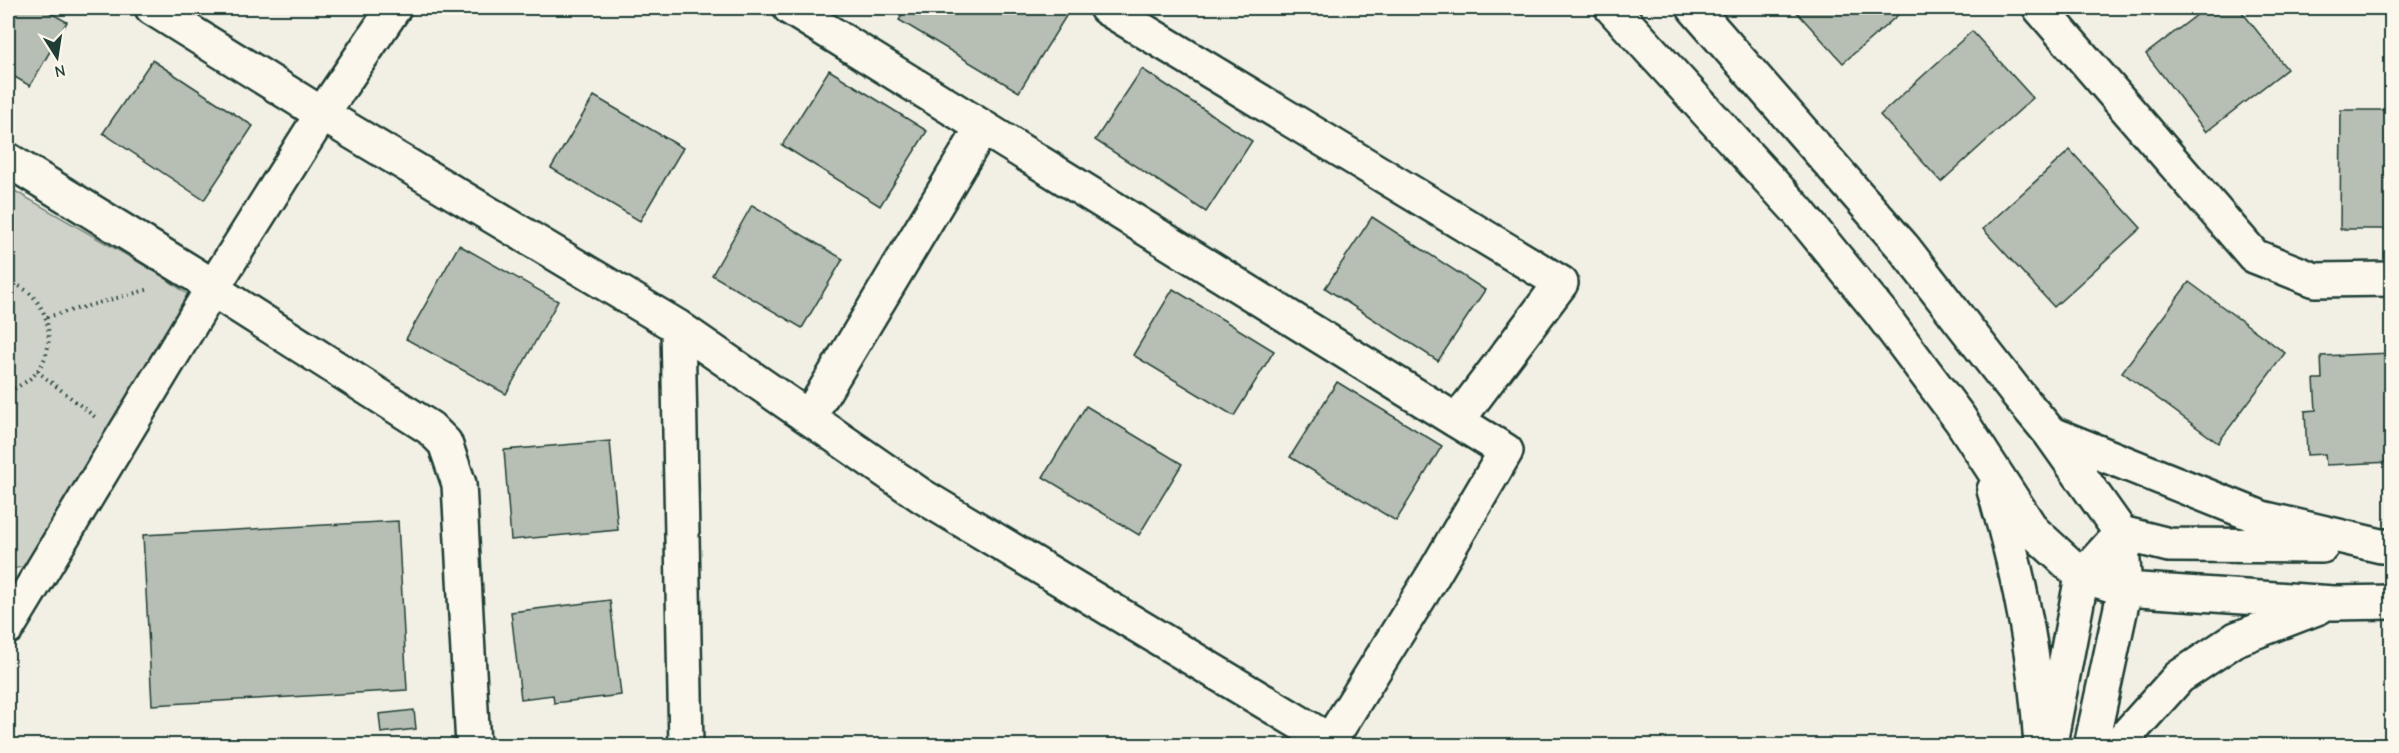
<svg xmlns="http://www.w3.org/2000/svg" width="2399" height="753" font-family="'Comic Neue',sans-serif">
<rect width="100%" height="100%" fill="#f2f0e5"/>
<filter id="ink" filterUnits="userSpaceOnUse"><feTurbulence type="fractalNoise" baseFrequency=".0167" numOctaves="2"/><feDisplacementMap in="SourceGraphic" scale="12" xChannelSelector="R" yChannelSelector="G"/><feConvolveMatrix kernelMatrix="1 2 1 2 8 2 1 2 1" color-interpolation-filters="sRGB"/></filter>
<g filter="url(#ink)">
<!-- green -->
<path fill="#cfd2c8" stroke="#77887e" stroke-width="1.5" d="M8,187l153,88 34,25 -160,264 -22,5 -5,-4z"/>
<!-- building -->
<path fill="#b7beb3" stroke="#1f3d34" stroke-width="1.5" d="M8,8h34l25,14 -37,64 -22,-13z
M907,8h164l-52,84 -120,-72z
M1793,8h113l-63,55z
M2206,8h33l48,61 -81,63 -60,-78z
M1972,31l61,67 -92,84 -61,-67z
M152,60l101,66 -49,74 -101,-67z
M1142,69l110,72 -46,71 -111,-72z
M829,70l98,61 -47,75 -98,-61z
M594,96l89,52 -43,73 -89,-53z
M2341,110h51v119h-52z
M2070,150l71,78 -87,79 -71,-78z
M752,205l91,54 -41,69 -90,-53z
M1372,217l113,73 -47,71 -113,-73z
M459,245l99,56 -52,93 -100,-55z
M2189,282l96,71 -67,90 -96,-71z
M1173,289l101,62 -40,65 -101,-61z
M2392,353v109l-66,3 -1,-11 -18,1 -2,-44 11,-1 -2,-31h8l-1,-23z
M1337,382l105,64 -46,75 -106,-64z
M1086,406l96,58 -43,71 -96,-58z
M610,441l8,89 -107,10 -7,-90z
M398,521l9,169 -255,15 -9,-170z
M610,600l11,95 -67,8 -1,-8 -32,4 -10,-87z
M414,710l2,19 -35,4 -2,-19z"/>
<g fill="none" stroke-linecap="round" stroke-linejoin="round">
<defs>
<path id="minor" d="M152,8l170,106 356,213 244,169 408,245v5
M790,8l667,413
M1106,8l455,275 -104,138 49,30 -74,126 -102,164
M2040,8l214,248 61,24 77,-1
M8,160l189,116 15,13 218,139 15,15 14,41 14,262
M678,327l8,419
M809,417l173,-289
M8,627l204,-338 110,-175 72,-106"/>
<path id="major" d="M1612,8l185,202 83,102 80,107 73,112 49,45 43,13 209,14 58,-1
M1694,8l209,239 112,144 35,42 212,85 119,28h11
M2050,433l71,100 4,56 -34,157
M1994,490c25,83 42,168 47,256
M2121,533l48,12 153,1
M2051,738l31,-162 39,-43
M2117,746l62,-69 57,-38 83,-32"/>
</defs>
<!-- minor casing -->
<use href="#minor" stroke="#1f3d34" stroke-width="38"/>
<!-- major casing -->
<use href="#major" stroke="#1f3d34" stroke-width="38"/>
<!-- path -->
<path stroke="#1f3d34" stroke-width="4" stroke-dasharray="1.5 4.5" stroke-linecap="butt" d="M8,282c45,11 56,76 16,101 -6,3 -10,7 -16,8
M47,317l103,-28
M37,371l58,46"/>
<!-- minor -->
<use href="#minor" stroke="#fbf7ec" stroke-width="33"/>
<!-- major -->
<use href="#major" stroke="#fbf7ec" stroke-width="33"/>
</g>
</g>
<!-- margin -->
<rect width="2399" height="753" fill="none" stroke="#fbf7ec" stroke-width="30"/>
<rect x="15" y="15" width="2369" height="723" fill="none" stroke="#1f3d34" stroke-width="2" filter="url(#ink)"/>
<!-- north arrow -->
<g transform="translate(57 57) rotate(168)" stroke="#fbf7ec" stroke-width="4.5" paint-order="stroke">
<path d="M0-4.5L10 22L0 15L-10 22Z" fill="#1f3d34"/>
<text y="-9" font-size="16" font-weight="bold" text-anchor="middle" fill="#1f3d34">N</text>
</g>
</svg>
